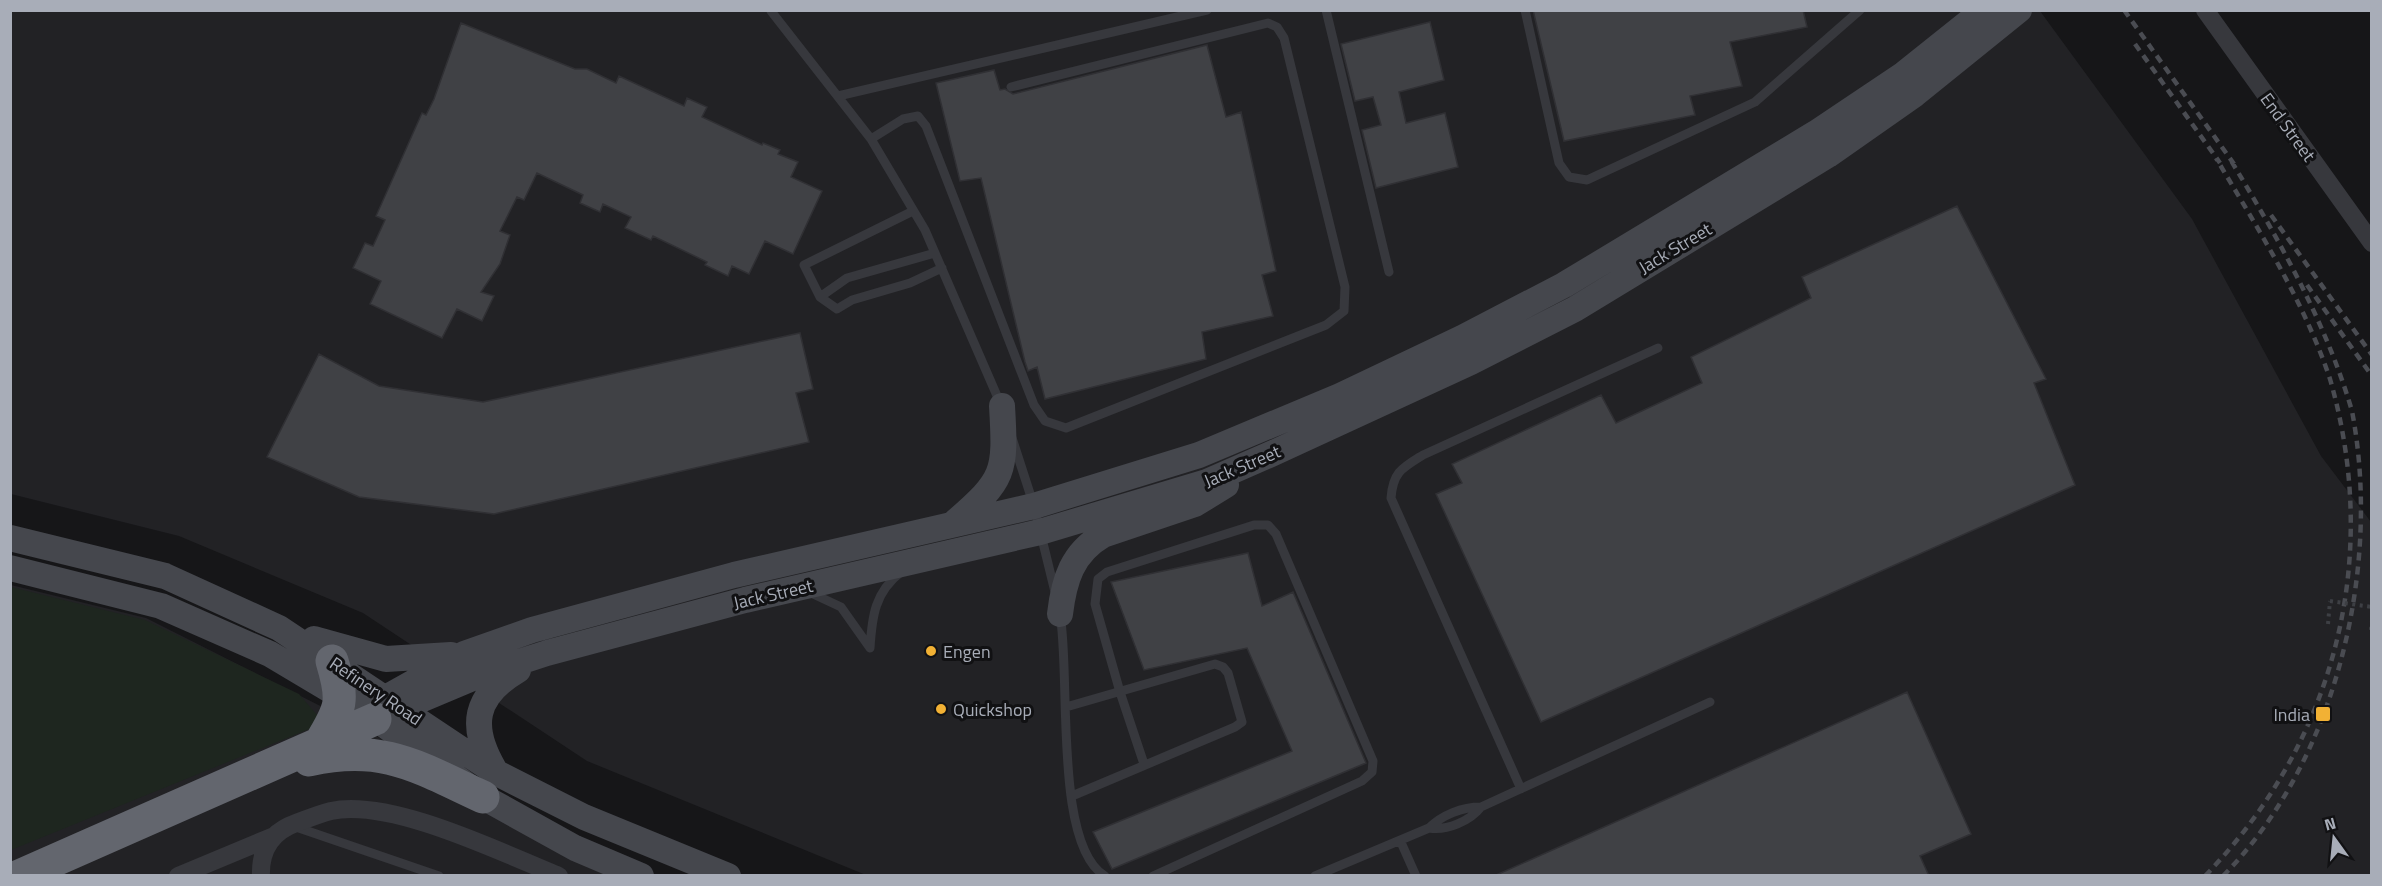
<svg xmlns="http://www.w3.org/2000/svg" width="2382" height="886" font-family="'Titillium Web',sans-serif">
<rect width="100%" height="100%" fill="#161618"/>
<!-- built -->
<path fill="#222225" d="M11,11h2029l152,208 129,237 50,66v353h-1505l-279,-114 -224,-148 -184,-77 -168,-42z
M11,585l135,33 218,110 166,106 93,42h-612z"/>
<!-- green -->
<path fill="#1e261f" d="M11,587l134,33 154,74 25,29 -313,127z"/>
<!-- building -->
<path fill="#404145" stroke="#303034" stroke-width="1.5" d="M1533,10h270l4,17 -77,15 12,44 -52,10 5,19 -131,26z
M1430,22l14,58 -45,12 7,31 39,-10 13,54 -82,21 -14,-58 19,-5 -8,-28 -18,4 -14,-57z
M461,23l114,46h12l29,14 3,-7 65,30 3,-8 20,9 -5,10 60,28 1,-2 17,7 -2,4 20,8 -7,15 31,14 -29,63 -28,-13 -16,33 -17,-8 -4,10 -23,-11 2,-3 -54,-26 -2,4 -26,-12 6,-11 -28,-13 -3,8 -20,-9 3,-8 -46,-22 -13,27 -7,-3 -17,34 10,4 -10,29 -19,28 13,4 -12,25 -25,-12 -15,29 -72,-34 11,-23 -28,-13 12,-25 8,3 12,-26 -9,-4 46,-103 4,2 8,-16z
M1207,45l19,72 15,-5 35,159 -14,4 11,41 -71,16 4,27 -161,40 -8,-32 -9,4 -3,-9 -44,-184 -21,3 -24,-98 58,-13 6,20 5,-1 8,5z
M1957,206l89,173 -12,4 41,102 -534,237 -105,-228 26,-11 -10,-19 149,-69 15,28 86,-40 -11,-26 120,-59 -9,-21z
M800,333l13,56 -17,4 13,49 -315,72 -135,-17 -92,-40 52,-103 60,32 104,16z
M1248,553l14,53 31,-14 73,171 -254,106 -19,-37 199,-81 -45,-103 -103,22 -33,-88z
M1907,692l64,142 -51,22 9,20h-435z"/>
<g fill="none" stroke-linecap="round" stroke-linejoin="round">
<!-- path -->
<path stroke="#3d3f44" stroke-width="4" stroke-dasharray="3 4.5" stroke-linecap="butt" d="M2328,624l2,-23
M2371,630l1,-9"/>
<!-- lane -->
<path stroke="#37383d" stroke-width="9" d="M1326,10l63,262
M1525,10l34,153 10,14 18,3 168,-78 105,-92
M771,11l100,128 54,91 76,175
M838,96l369,-86
M871,139l32,-20 15,-3 8,10 108,279 11,16 21,7 260,-103 18,-14 1,-24 -61,-249 -7,-11 -9,-4 -257,64
M913,211l-109,54 16,32 17,12 15,-9 58,-17 32,-15
M820,297l27,-19 88,-25
M1012,438l22,68 21,86
M811,593l30,14 29,41c2,-32 5,-56 31,-76
M1060,615c11,58 -7,230 45,261
M1066,707l149,-43 8,3 5,6 14,49 -7,5 -163,69
M1144,764l-24,-72 -25,-88 3,-25 9,-7 147,-47h14l8,9 97,227 -1,11 -10,9 -209,95
M1521,789l-130,-291c2,-26 11,-30 32,-43l235,-107
M293,826l146,50
M1429,828c18,3 41,-7 52,-21
M1400,840l16,36
M1315,876l114,-48c13,-13 33,-21 52,-21l229,-105"/>
<!-- street -->
<path stroke="#37383d" stroke-width="18" d="M2205,10l167,233
M178,876l96,-40
M261,876c-1,-26 10,-44 35,-53 11,-4 23,-9 35,-12 60,-13 171,42 228,65"/>
<!-- secondary -->
<path stroke="#45474d" stroke-width="26" d="M954,523c51,-44 52,-50 48,-117
M10,538l155,38 114,52 216,144 89,45 144,59
M10,568l151,38 109,48 94,56 119,87 92,51 66,28
M1060,614c4,-34 12,-61 43,-79l92,-31 31,-19
M314,639l72,20 65,-4
M364,710l100,-56 68,-24 202,-55 300,-69 165,-51 141,-59 122,-58 102,-53 252,-152 88,-59 80,-64
M375,719l107,-45 65,-21 198,-53 295,-68 167,-50 64,-28 200,-92 104,-53 253,-154 87,-61 104,-84
M494,769c-25,-43 -20,-73 24,-99"/>
<!-- highway -->
<path stroke="#63666e" stroke-width="33" d="M320,743c22,-36 24,-42 12,-82
M309,760c74,-17 109,7 174,37
M19,876l356,-157"/>
<!-- rail -->
<path stroke="#4a4c52" stroke-width="4.5" stroke-dasharray="8 6" stroke-linecap="butt" d="M2124,10l110,154
M2135,44l85,119
M2271,215l101,140
M2307,285l65,91
M2205,876c130,-134 177,-317 125,-497 -26,-78 -72,-150 -114,-221
M2223,876c113,-114 159,-308 129,-465 -26,-89 -74,-173 -122,-252"/>
<!-- path-bridge -->
<path stroke="#3d3f44" stroke-width="4" stroke-dasharray="3 4.5" stroke-linecap="butt" d="M2330,601l42,6"/>
</g>
<!-- markers -->
<g fill="#f2b134" stroke="#111113" stroke-width="2">
<circle cx="931" cy="651" r="6"/>
<circle cx="941" cy="709" r="6"/>
<rect x="2315" y="706" width="16" height="16" rx="3"/>
</g>
<g text-anchor="middle" dominant-baseline="central" stroke-width="6" stroke-linejoin="round" paint-order="stroke">
<!-- street labels -->
<g font-size="18" fill="#a8adb8" stroke="#111113">
<text transform="translate(2288 127) rotate(54)">End Street</text>
<text transform="translate(1675 248) rotate(-31)">Jack Street</text>
<text transform="translate(1242 466) rotate(-23)">Jack Street</text>
<text transform="translate(773 594) rotate(-13)">Jack Street</text>
<text transform="translate(376 691) rotate(34)">Refinery Road</text>
</g>
<!-- poi labels -->
<g font-size="18" fill="#a8adb8" stroke="#111113" text-anchor="start">
<text x="943" y="651">Engen</text>
<text x="953" y="709">Quickshop</text>
<text x="2310" y="714" text-anchor="end">India</text>
</g>
</g>
<!-- border -->
<rect width="2382" height="886" fill="none" stroke="#a8adb8" stroke-width="24"/>
<!-- north arrow -->
<g transform="translate(2334 838) rotate(345)" stroke="#111113" stroke-width="4.5" paint-order="stroke">
<path d="M0-4.5L10 22L0 15L-10 22Z" fill="#a8adb8"/>
<text y="-9" font-size="16" font-weight="bold" text-anchor="middle" fill="#a8adb8">N</text>
</g>
</svg>
